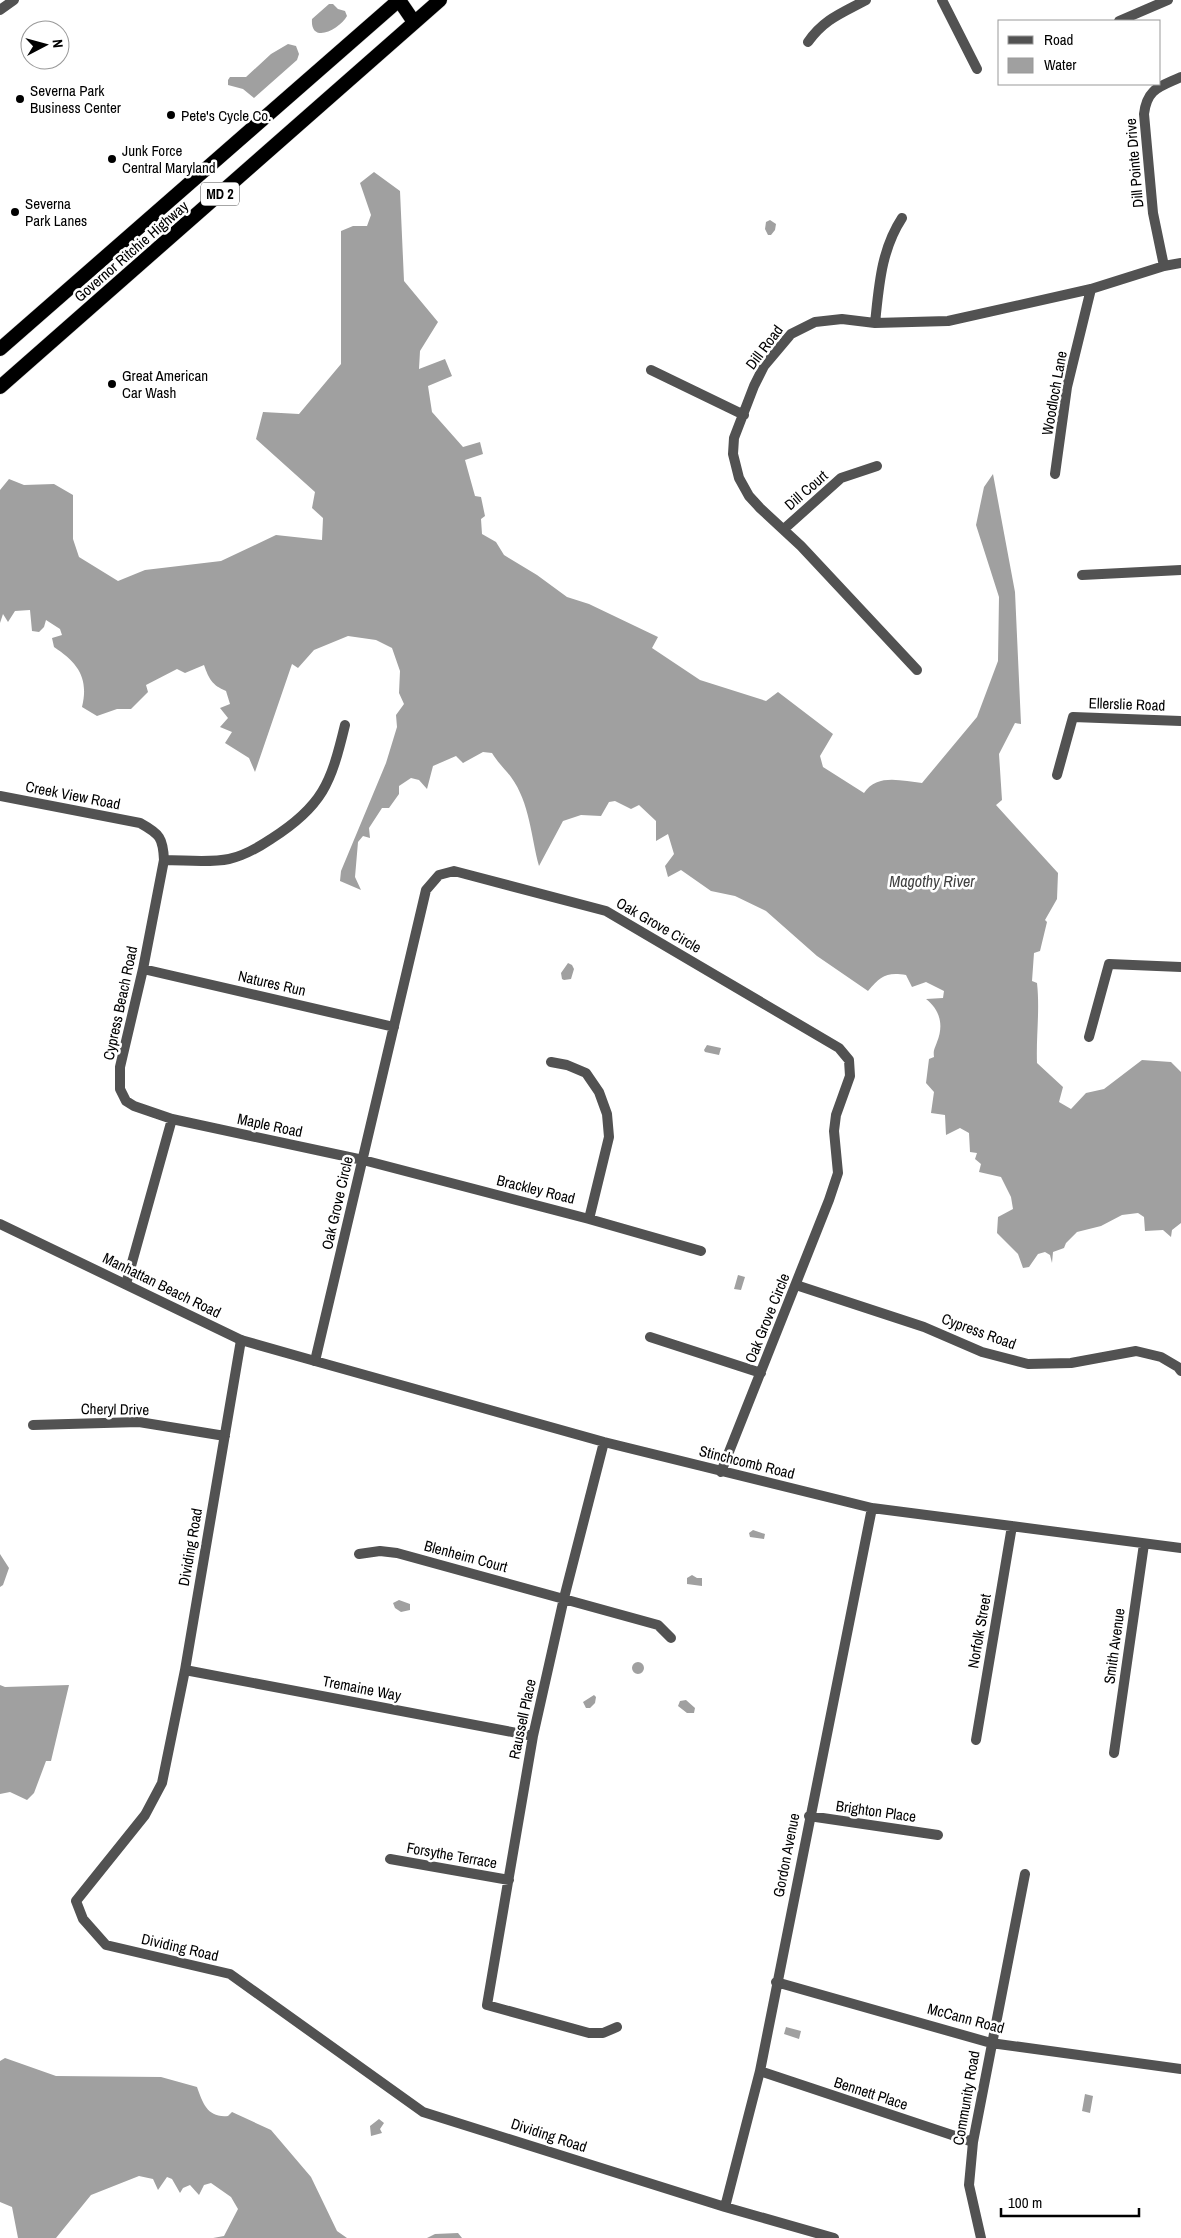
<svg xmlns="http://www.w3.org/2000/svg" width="1181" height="2238" font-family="'Archivo Narrow',sans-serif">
<rect width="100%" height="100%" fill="#fff"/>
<!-- water -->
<path fill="#a0a0a0" d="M329,4h4l5,5 7,2 2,5c-7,13 -37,29 -35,3z
M288,44l8,2 3,8 -2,6 -43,38 -11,-9 -15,-4v-5l2,-3h16l25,-23z
M374,172l26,19 4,90 34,41 -18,29 -1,18 26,-10 7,17 -24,10 4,26 31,35 17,-5 3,12 -18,6 10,36 6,1 4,19 -4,3 1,15 14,8 8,13 33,20 30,22 22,7 69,33 -6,11 48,32 66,21 12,-9 55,42 -13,22 3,11 41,26c13,-20 38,-12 58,-10l55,-66 21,-56 1,-64 -23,-72 8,-38 9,-13 22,118 6,132 -6,-1 -16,31 3,46 -6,5 62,68 -1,26 -12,21 2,2 -7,29 -6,2 -2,28 5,2c3,27 -1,53 0,80l26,24 -4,15 12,7 15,-16 18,-4 38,-29 29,2 10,10v151l-9,7 -1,7 -8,-7 -18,1 -1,-14 -6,-4 -16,2 -21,11 -24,6 -11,11 -2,5 -11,4 -1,11 -2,-8 -5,-3 -7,2 -9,13 -6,1 -5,-14 -21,-21 1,-16 15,-8 -2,-12 -10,-20 -22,-5 2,-8 -6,-5 2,-6 -7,-1 -1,-19 -9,-5 -14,7 -1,-20 -14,-2 3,-21 -8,-9 3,-24 5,-2c-1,-7 1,-9 3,-15 7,-17 3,-32 -11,-43l17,-1 1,-7 -18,-9 -14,5 -6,-12c-20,-3 -25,1 -38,16l-51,-35 -51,-45 -31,-15 -24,-5 -30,-21 -13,7 -3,-11 9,-12 -6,-20 -12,7v-20l-17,-16 -8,4 -16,-8 -6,1 -8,14 -20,-1 -18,6 -24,45c-8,-29 -9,-63 -28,-89 -6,-8 -13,-14 -19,-24l-9,-1 -20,11 -7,-7 -23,10 -6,23 -8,-9 -8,-2 -12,8v8l-10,14h-7l-13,20 1,10 -7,-2 -5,6 -3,35 6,13 -21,-9 1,-10 45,-108 11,-36 -1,-12 8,-11 -5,-11 1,-22 -8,-23 -16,-8 -28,-4 -34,14 -16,18 -6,-4 -37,108 -6,-14 -24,-15 7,-11 -12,-5 8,-9 -8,-10 10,-4 -4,-13c-14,-6 -17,-12 -22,-26l-19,8 -8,-4 -31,16 2,7 -17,17h-14l-20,7 -15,-9c7,-29 -4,-44 -28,-60l-2,-9 10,-3 -2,-6 -14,-9 -2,7 -5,5 -7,-1 -2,-21 -15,1 -7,11 -5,-8 -3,9v-133l9,-11 15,6 30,-1 19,11v44l6,18 39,24 27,-11 76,-9 55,-26 46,5 1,-22 -11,-10 3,-16 -59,-53 7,-27 36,2 42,-50v-133l12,-5h14l4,-11 -11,-32z
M770,220l6,4 -1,6 -4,5h-3l-3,-6 1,-7z
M568,963l4,2 2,4 -3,10 -7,1 -2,-1 -1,-6z
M707,1045l14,3 -2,7 -14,-3 -1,-2z
M738,1275l7,2 -4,13 -7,-1z
M753,1530l12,4 -1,5 -14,-2 -1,-4z
M0,1554l9,14 -6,17 -3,2z
M692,1575l5,3h5v8l-15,-2v-6z
M399,1600l11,4v6l-9,2 -6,-4 -2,-5z
M632 1668a6 6 0 1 1 12 0a6 6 0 1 1-12 0Z
M0,1685l5,2 64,-2 -18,76h-5l-12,32 -7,7 -17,-8 -10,2z
M594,1695l2,2 -1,6 -5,5h-4l-3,-6z
M686,1700l9,8 -1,5h-7l-9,-7 2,-5z
M786,2027l15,4 -2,8 -15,-5z
M5,2058l51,18 105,1 36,10c6,17 11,31 31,29l4,-4 39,18 40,47 26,54 10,7h-134l11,-2 14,-27 -7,-12 -20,-14 -7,2 -5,10 -9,-10 -7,3 -3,5 -8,-14 -5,-2 -9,13 -5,-11 -14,-3 -48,19 -35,43h-38l-6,-31 -12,-5v-141z
M1085,2094l8,2 -3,17 -8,-2z
M379,2119l5,4 -4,6 2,4 -11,3 -1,-10z
M458,2233l4,5h-35l8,-4z"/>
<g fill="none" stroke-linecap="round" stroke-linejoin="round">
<defs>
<path id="trunk" d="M399,0l15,22
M0,349l399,-349
M0,387l440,-387"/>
</defs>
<!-- trunk casing -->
<use href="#trunk" stroke="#dbdbdb" stroke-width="15"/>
<!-- minor -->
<path stroke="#525252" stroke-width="10" d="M942,0l35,69
M0,10l14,-10
M1119,21l49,-21
M808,42c16,-23 34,-29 58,-42
M1164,266l-11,-53 -9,-99c3,-26 16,-27 37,-37
M875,323c4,-37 6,-73 27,-105
M651,370l93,45
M1055,474l12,-87 24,-98
M784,529l57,-51 36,-12
M1082,575l99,-5
M917,670l-116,-124 -41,-38 -11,-12 -10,-18 -6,-24 1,-16 20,-52 10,-20 27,-32 24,-12 27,-3 33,4 73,-2 143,-32 73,-23 17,-3
M1057,775l16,-58 108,4
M0,796l140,27c20,11 23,15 24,37l-21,109 -23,98v22l6,12 8,5 38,13 -46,165
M164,860c21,0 45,3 65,-1 14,-3 30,-12 42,-20 52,-33 60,-56 74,-114
M143,969l251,58
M1089,1037l20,-73 72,3
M551,1062l16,3 19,8 13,19 8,22 2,23 -20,82
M172,1119l191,41 226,59 112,32
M796,1285l128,42 58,25 46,12 43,-1 65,-12 25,6 17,10 3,4
M650,1337l111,36
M241,1340l-56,330 -23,113 -17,32 -69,86 7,18 23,26 124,29 193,138 302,95 109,31
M33,1425l106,-3 86,14
M604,1442l-40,156 -31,138 -46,269 102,28h14l14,-6
M721,1472l108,-272 9,-27 -4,-42 2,-16 14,-39 -1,-16 -10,-12 -233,-137 -152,-40 -15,4 -13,15 -111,471 289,81 268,66 309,40
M359,1554l21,-3 17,2 261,72 13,13
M185,1670l348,66
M976,1740l36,-214
M1114,1753l30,-209
M809,1816l129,19
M390,1859l119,21
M776,1982l215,61 190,26
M760,2071l213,71
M725,2207l35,-136 112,-563
M981,2238l-12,-53 4,-43 52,-268"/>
<!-- tertiary -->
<path stroke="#525252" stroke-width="10" d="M0,1224l241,116 74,21"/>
<!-- trunk -->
<use href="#trunk" stroke="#000" stroke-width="14"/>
</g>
<!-- markers -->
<g fill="#000" stroke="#fff" stroke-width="2">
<circle cx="20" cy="99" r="5"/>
<circle cx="171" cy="115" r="5"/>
<circle cx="112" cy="159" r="5"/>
<circle cx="15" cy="212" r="5"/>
<circle cx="112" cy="384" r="5"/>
</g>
<g text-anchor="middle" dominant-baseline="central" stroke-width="5" stroke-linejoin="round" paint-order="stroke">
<!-- shield labels -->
<rect fill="#fff" stroke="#4c4c4c" stroke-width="1" x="201" y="182.5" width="38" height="23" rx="4"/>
<g font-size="14" font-weight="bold" fill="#000">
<text x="220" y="194">MD 2</text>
</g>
<!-- poi labels -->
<g font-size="15" fill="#000" stroke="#fff" text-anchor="start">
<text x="30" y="90">Severna Park<tspan x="30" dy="17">Business Center</tspan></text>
<text x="181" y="115">Pete's Cycle Co.</text>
<text x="122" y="150">Junk Force<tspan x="122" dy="17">Central Maryland</tspan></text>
<text x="25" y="203">Severna<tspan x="25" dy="17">Park Lanes</tspan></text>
<text x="122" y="375">Great American<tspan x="122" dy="17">Car Wash</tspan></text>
</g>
<!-- street labels -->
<g font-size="15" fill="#000" stroke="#fff">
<text transform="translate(1134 163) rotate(-95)">Dill Pointe Drive</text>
<text transform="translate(131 251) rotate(-41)">Governor Ritchie Highway</text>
<text transform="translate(764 347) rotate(-53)">Dill Road</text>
<text transform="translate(1054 393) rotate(-80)">Woodloch Lane</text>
<text transform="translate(806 490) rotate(-41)">Dill Court</text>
<text transform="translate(1127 704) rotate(2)">Ellerslie Road</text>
<text transform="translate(73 795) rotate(11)">Creek View Road</text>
<text transform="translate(659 925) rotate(30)">Oak Grove Circle</text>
<text transform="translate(272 983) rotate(13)">Natures Run</text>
<text transform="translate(120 1003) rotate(-78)">Cypress Beach Road</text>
<text transform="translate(270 1125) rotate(12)">Maple Road</text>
<text transform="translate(536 1189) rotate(14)">Brackley Road</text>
<text transform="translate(337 1203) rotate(-77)">Oak Grove Circle</text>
<text transform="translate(162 1285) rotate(26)">Manhattan Beach Road</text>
<text transform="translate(767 1318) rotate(-68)">Oak Grove Circle</text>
<text transform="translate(979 1331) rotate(20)">Cypress Road</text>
<text transform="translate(115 1409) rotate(1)">Cheryl Drive</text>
<text transform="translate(747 1462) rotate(14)">Stinchcomb Road</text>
<text transform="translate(190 1547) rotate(-80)">Dividing Road</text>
<text transform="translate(466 1556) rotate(15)">Blenheim Court</text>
<text transform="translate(979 1631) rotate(-80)">Norfolk Street</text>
<text transform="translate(1114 1646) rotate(-82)">Smith Avenue</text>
<text transform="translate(362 1688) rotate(11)">Tremaine Way</text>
<text transform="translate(522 1719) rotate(-78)">Raussell Place</text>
<text transform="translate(876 1811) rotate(8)">Brighton Place</text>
<text transform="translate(452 1855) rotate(10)">Forsythe Terrace</text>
<text transform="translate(786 1855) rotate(-79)">Gordon Avenue</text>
<text transform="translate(180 1947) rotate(13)">Dividing Road</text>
<text transform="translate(966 2018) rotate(15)">McCann Road</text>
<text transform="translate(871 2093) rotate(18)">Bennett Place</text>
<text transform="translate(966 2098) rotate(-80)">Community Road</text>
<text transform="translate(549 2135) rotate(18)">Dividing Road</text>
</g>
<!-- water labels -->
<g font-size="16" font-style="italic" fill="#414141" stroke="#fff">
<text x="932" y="881">Magothy River</text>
</g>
</g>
<!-- legend -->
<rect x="998" y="20" width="162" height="65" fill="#ffffff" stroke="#999999"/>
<rect x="1008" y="36" width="25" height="8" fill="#525252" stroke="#999999"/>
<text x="1044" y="45" font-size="15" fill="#000000">Road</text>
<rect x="1008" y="58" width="25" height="15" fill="#a0a0a0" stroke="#999999"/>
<text x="1044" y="70" font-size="15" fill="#000000">Water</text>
<!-- north arrow -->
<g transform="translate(45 45) rotate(84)"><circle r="24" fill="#ffffff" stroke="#999999"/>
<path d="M0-4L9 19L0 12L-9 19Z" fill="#000000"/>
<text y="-8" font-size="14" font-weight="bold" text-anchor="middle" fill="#000000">N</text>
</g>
<!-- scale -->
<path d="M1001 2208v8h138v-8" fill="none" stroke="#000000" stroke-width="2.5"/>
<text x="1008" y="2208" font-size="15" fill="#000000" stroke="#ffffff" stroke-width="4" paint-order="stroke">100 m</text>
</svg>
